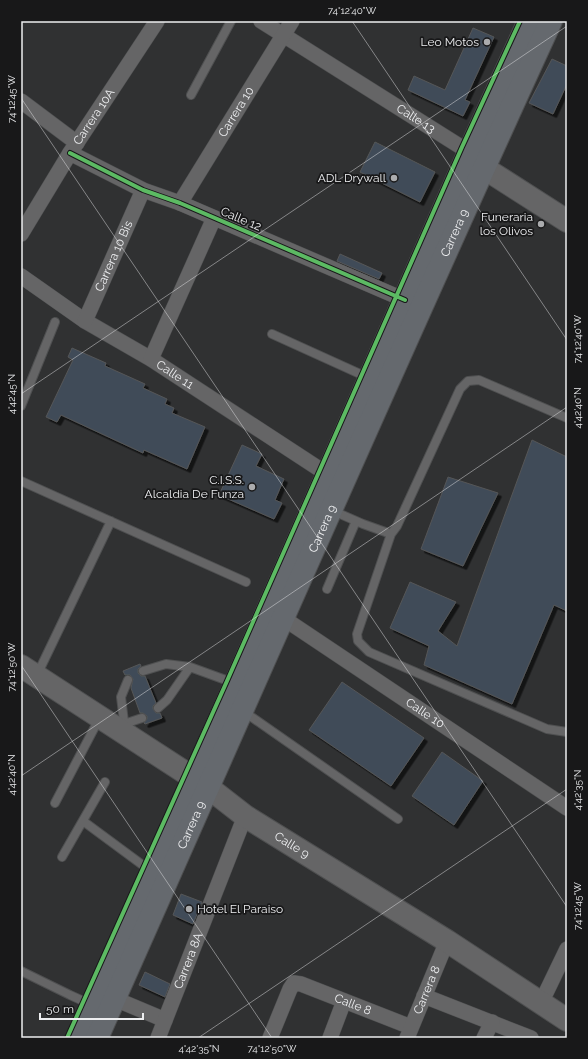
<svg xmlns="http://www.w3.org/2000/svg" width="588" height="1059" font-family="Raleway,sans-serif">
<defs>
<filter id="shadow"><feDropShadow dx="3.5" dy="3.5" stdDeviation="0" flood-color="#0009"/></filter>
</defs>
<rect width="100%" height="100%" fill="#303132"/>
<!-- building -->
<path fill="#404c59" stroke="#555657" filter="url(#shadow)" d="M473,28l21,9 -29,63 5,2 -7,14 -55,-26 6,-14 31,14z
M552,59l15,7v18l-14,30 -24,-11z
M375,142l60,30 -15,30 -60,-30z
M340,254l42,19 -3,6 -42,-18z
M72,348l34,15 -1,3 40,18 -2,4 24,11 -2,5 9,4 -2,5 33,14 -18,42 -43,-19 -1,3 -82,-38 -4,7 -11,-5 27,-57 -5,-3z
M532,440l35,17v154l-13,-6 -42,99 -88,-39 5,-19 -39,-18 20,-46 46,20 -18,29 19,15z
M242,445l20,9 -6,12 28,13 -9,21 7,3 -8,16 -55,-24z
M448,477l50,16 -35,73 -42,-17z
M140,664l1,2 -3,3v4l3,3h4l11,27 -3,3v3l3,4h4l2,5 -17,6 -1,-1 3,-4v-3l-4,-3h-3l-9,-25 2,-9 -3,-4h-5l-2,-4z
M342,682l82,56 -33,48 -82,-56z
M442,752l41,29 -29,44 -42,-29z
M181,894l21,8 -9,22 -20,-9z
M145,972l25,12 -5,13 -26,-12z"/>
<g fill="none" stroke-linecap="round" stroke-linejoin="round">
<defs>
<path id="lane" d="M191,95l40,-74
M272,334l97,44
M21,406l34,-84
M567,418l-88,-38 -11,1 -8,8 -63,137 -6,8 -34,100 1,7 11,11 178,77 20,3
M21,481l225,101
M331,510l32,14 28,10
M327,589l29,-68
M143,671l23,-7 24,3 44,16
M37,675l74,-154
M158,708l9,-8 23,-33
M243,711l155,108
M124,724l18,-6
M125,730l-4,-33 7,-17
M55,803l44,-84
M83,821l69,51
M62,857l43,-75
M21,971l49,24 22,10"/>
<g id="street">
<path id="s1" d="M261,21l208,131"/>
<path d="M21,101l56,42"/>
<path d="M70,153l73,37 37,13 225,97"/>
<path id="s2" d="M180,203l112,-182"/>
<path id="s3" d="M21,234l49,-81 87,-132"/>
<path id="s4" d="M21,276l64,45 66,38 176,115"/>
<path id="s5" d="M85,321l58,-131"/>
<path d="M151,359l63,-141"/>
<path id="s6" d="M283,618l284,190"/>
<path d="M424,996l107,42"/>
<path d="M115,999l50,21"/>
<path d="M541,1003l26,-54"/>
<path id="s7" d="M158,1038l87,-222"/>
<path id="s8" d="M270,1038l20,-49 4,-6 7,1 110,43"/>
<path d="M330,1038l14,-37"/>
<path id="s9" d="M407,1038l40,-97"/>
<path d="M484,1038l8,-16"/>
</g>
<g id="secondary">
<path d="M471,155l13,13 83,53"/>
<path id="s10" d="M21,666l188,122 36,28 202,125 120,79"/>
</g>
<g id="primary">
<path d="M78,1038l116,-260 275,-626 60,-131"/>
<path id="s11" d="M97,1038c151,-339 299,-680 454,-1017"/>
</g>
</defs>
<!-- lane casing -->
<use href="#lane" stroke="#4f5051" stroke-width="10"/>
<!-- street casing -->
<use href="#street" stroke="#4f5051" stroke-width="16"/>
<!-- secondary casing -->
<use href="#secondary" stroke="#4f5051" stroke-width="24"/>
<!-- primary casing -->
<use href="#primary" stroke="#4f5051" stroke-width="24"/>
<!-- lane -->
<use href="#lane" stroke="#656566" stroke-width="8"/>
<!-- street -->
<use href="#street" stroke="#656566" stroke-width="15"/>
<!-- secondary -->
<use href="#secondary" stroke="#656566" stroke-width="22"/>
<!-- primary -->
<use href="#primary" stroke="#65696e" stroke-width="22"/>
<defs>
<path id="cycleway" d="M70,153l73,37 37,13 225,97
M67,1038l160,-357 235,-534 58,-126"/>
</defs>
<!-- cycleway casing -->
<use href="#cycleway" stroke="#181819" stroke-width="6"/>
<!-- cycleway -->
<use href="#cycleway" stroke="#5cba63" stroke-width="4"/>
</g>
<!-- ticks -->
<path fill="none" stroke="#edeef0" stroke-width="1" stroke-opacity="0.45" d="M352,21l215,319M21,98l546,809M21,394l546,-368M21,665l251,373M21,776l546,-369M198,1038l369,-249"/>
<!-- markers -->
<g fill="#abacae" stroke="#181819" stroke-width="1.5">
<circle cx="487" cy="42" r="4"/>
<circle cx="394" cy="178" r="4"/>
<circle cx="541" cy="224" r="4"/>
<circle cx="252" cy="487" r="4"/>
<circle cx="189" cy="909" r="4"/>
</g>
<g text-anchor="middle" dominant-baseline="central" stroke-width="3.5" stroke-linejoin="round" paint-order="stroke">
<!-- poi labels -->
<g font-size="12" fill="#edeef0" stroke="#181819" text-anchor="end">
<text x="479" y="42">Leo Motos</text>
<text x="386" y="178">ADL Drywall</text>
<text x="533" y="217">Funeraria<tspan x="533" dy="14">los Olivos</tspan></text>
<text x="244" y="480">C.I.S.S.<tspan x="244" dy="14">Alcaldia De Funza</tspan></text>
<text x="197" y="909" text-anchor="start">Hotel El Paraiso</text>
</g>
<!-- street labels -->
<g font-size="12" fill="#edeef0" stroke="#181819">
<text stroke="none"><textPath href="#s2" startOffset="107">Carrera 10</textPath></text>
<text stroke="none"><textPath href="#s3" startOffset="138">Carrera 10A</textPath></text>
<text stroke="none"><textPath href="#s1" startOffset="183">Calle 13</textPath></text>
<text transform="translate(241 219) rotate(23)">Calle 12</text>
<text stroke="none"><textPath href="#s11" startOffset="881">Carrera 9</textPath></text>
<text stroke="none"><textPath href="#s5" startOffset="71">Carrera 10 Bis</textPath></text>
<text stroke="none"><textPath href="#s4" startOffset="183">Calle 11</textPath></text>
<text stroke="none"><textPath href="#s11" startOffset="557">Carrera 9</textPath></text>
<text stroke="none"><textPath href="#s6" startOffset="171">Calle 10</textPath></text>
<text stroke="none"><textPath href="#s11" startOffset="233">Carrera 9</textPath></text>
<text stroke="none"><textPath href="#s10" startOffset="325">Calle 9</textPath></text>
<text stroke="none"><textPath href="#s7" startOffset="83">Carrera 8A</textPath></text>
<text stroke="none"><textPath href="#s9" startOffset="52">Carrera 8</textPath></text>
<text stroke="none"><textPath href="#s8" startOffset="123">Calle 8</textPath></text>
</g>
</g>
<!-- border -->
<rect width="588" height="1059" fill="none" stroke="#181819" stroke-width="44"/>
<!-- scale -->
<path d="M40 1013v6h103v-6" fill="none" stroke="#edeef0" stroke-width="2"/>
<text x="46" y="1013" font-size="12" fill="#edeef0" stroke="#181819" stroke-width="3" paint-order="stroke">50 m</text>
<rect x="22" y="22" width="544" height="1015" fill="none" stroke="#edeef0" stroke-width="1.5"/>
<g font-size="10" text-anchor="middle" fill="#edeef0">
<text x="352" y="14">74°12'40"W</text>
<text transform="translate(11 99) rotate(-90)" y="4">74°12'45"W</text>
<text transform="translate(577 339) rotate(-90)" y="4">74°12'40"W</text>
<text transform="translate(11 394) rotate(-90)" y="4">4°42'45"N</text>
<text transform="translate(577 408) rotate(-90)" y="4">4°42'40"N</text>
<text transform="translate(11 667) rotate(-90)" y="4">74°12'50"W</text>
<text transform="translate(11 775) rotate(-90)" y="4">4°42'40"N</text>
<text transform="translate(577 790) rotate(-90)" y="4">4°42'35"N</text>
<text transform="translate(577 906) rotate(-90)" y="4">74°12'45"W</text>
<text x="199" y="1052">4°42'35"N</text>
<text x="272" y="1052">74°12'50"W</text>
</g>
</svg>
